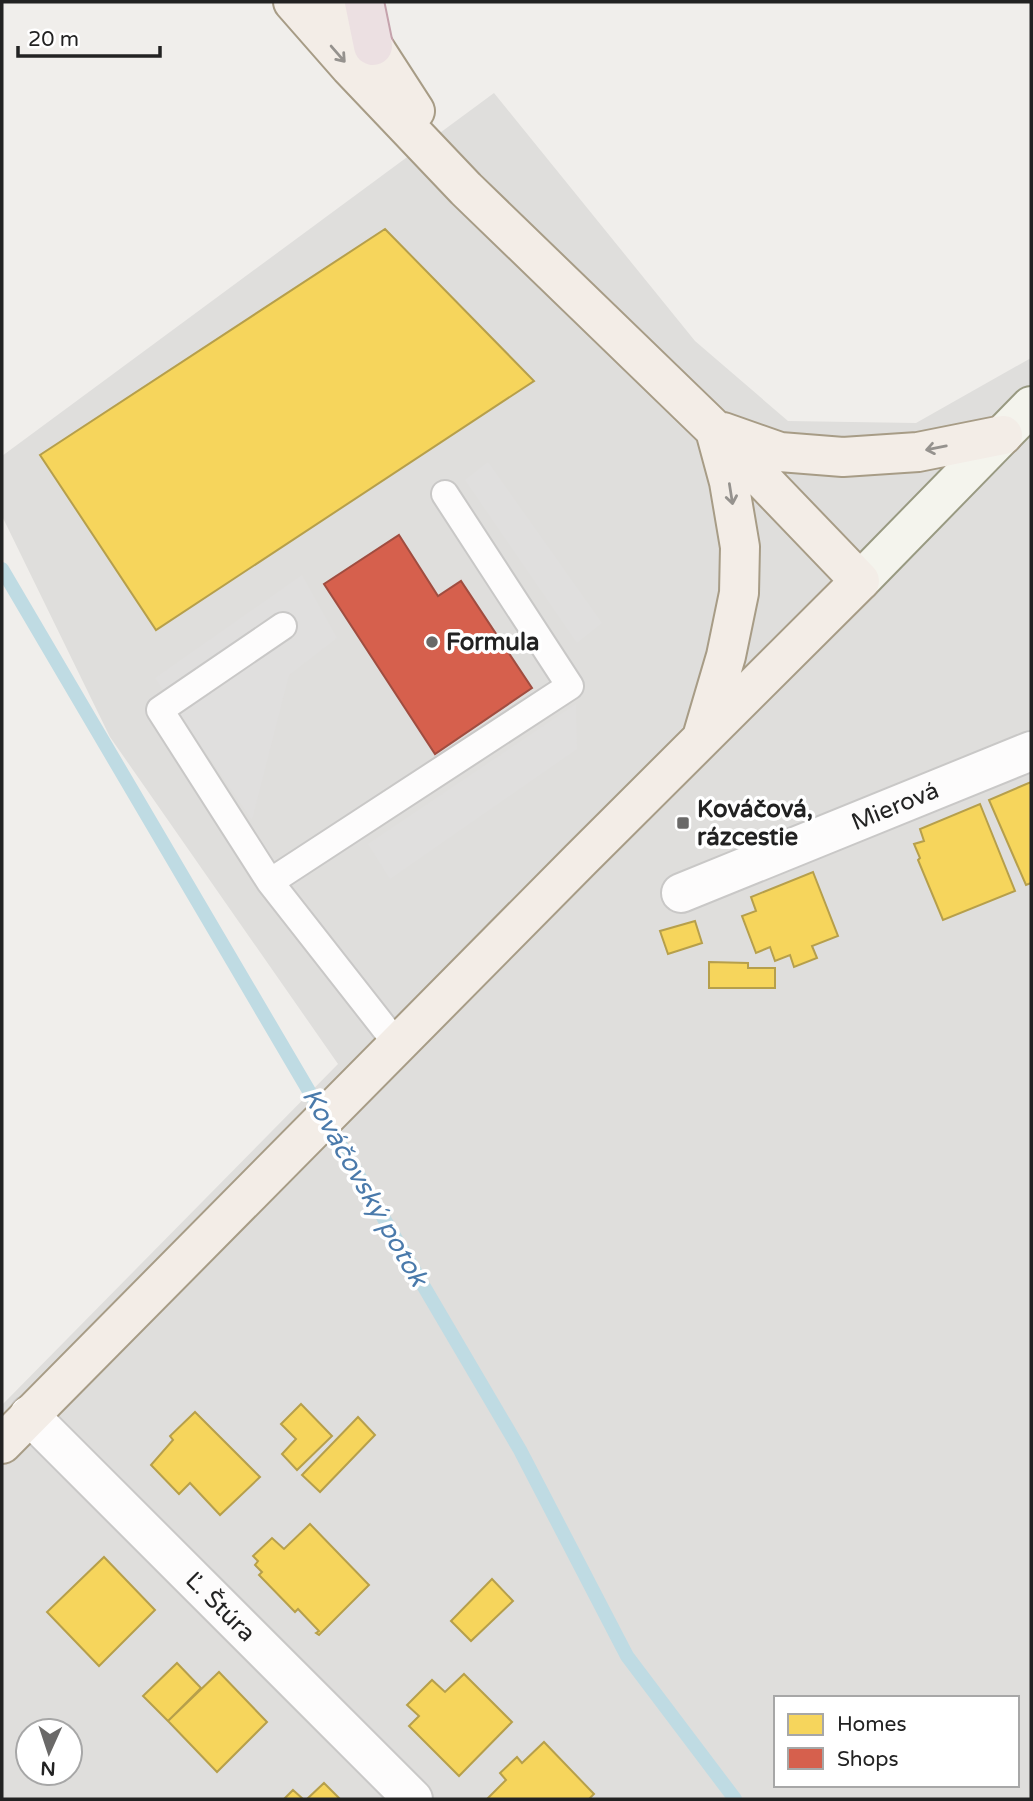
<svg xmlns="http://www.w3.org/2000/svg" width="1033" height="1801" font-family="'Varela Round',sans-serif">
<rect width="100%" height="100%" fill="#f0eeeb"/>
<!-- residential -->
<path fill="#dfdedc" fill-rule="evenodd" d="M494,93l201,248 93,80 128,2 115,-65v1441h-1029v-394l336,-341 -228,-327 -108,-221v-60zM776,1698h241v87h-241zM28,1731h42v42h-42z"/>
<!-- parking -->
<path fill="#e0dfde" d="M488,462l114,161 -25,20 -112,-163z
M302,575l35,63 -48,37 -37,145 -97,-142z
M576,704l1,45 -187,130 -22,-35z"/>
<!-- homes -->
<path fill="#f6d55c" stroke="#b69f4b" stroke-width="2" d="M385,229l149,152 -378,249 -116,-175z
M1031,782v101l-5,2 -37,-85z
M980,804l35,87 -72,29 -25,-60 2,-2 -6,-14 10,-3 -4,-12z
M813,872l25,64 -26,10 5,12 -23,9 -4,-12 -15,6 -5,-14 -14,6 -14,-37 14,-5 -5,-14z
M695,921l7,22 -34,11 -8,-23z
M709,962l39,1v5h27v20h-66z
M301,1404l31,32 -35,34 -15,-16 14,-15 -15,-15z
M195,1412l65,65 -40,38 -30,-32 -11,11 -28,-29 22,-25 -3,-4z
M358,1417l17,18 -55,57 -18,-17z
M310,1524l59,61 -50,50 -3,-2 3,-2 -21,-22 -3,3 -36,-37 3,-3 -7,-7 3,-4 -5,-5 19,-18 12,11z
M104,1557l51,53 -56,56 -52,-54z
M492,1579l21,22 -42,40 -20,-20z
M177,1663l24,25 -33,33 -25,-25z
M219,1672l48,50 -50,50 -49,-51z
M464,1674l48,48 -53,54 -50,-50 10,-10 -12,-11 25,-25 13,12z
M544,1742l50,52 -5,5h-102l19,-19 -6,-7 17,-16 5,6z
M324,1783l16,16h-33z
M293,1790l10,9h-19z"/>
<!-- shops -->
<path fill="#d6604d" stroke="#a04d40" stroke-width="2" d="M399,535l39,61 23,-15 71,107 -97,66 -111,-170z"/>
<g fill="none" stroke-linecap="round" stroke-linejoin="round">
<!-- stream -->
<path stroke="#bfdbe3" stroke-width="14" d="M2,569l518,881 107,206 108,143"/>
<defs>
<path id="lane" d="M283,626l-123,84 110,172 127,162
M270,882l300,-196 -125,-192"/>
<g id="street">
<path id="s1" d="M681,893l350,-142"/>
<path id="s2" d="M29,1415l384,384"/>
</g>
<path id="secondary" d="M860,581l171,-175"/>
<path id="primary" d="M336,2l37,44 42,65
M723,432l57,20 63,5 75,-5 85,-17
M703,734l23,-78 13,-63 1,-46 -11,-65 -13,-48
M2,1444l578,-584 280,-279 -146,-152 -248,-240 -116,-122 -57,-65"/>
<path id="highway" d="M364,2l9,44"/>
</defs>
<!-- lane casing -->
<use href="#lane" stroke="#c9c8c7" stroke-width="30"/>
<!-- street casing -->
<use href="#street" stroke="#c9c8c7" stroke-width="42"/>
<!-- secondary casing -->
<use href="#secondary" stroke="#999a82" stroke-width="42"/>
<!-- primary casing -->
<use href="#primary" stroke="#a79c86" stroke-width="42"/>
<!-- highway casing -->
<use href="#highway" stroke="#c5a2ac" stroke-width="42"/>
<!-- lane -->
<use href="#lane" stroke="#fdfcfc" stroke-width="26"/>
<!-- street -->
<use href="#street" stroke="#fdfcfc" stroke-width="38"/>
<!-- secondary -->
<use href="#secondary" stroke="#f4f4ed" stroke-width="38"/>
<!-- primary -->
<use href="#primary" stroke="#f3ede7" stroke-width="38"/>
<!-- highway -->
<use href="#highway" stroke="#ece0e2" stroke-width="38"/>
</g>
<!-- one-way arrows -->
<defs><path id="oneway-shaft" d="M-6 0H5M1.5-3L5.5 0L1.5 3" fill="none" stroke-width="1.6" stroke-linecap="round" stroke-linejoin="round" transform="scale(1.75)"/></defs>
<g stroke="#95928e">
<use href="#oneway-shaft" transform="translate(338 54) rotate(49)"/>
<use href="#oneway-shaft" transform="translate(936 448) rotate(169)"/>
<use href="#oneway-shaft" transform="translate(731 494) rotate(81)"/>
</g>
<!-- markers -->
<g fill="#6a6968" stroke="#fff" stroke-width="2.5">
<circle cx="432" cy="642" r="7"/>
<rect x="676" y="816" width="14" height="14" rx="3.5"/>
</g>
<g text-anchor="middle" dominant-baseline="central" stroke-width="7" stroke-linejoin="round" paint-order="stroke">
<!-- poi labels -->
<g font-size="24" font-weight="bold" fill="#222" stroke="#fff" text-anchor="start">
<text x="446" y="642">Formula</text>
<text x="697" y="809">Kováčová,<tspan x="697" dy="28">rázcestie</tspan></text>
</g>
<!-- street labels -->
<g font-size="24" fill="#222" stroke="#fff">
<text stroke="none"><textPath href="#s1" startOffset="231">Mierová</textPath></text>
<text stroke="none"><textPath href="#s2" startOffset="271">Ľ. Štúra</textPath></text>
</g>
<!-- water labels -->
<g font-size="26" font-style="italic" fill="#4a7aab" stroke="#fff">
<text transform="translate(365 1187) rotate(60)">Kováčovský potok</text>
</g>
</g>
<!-- border -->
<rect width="1033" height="1801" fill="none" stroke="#222222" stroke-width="7"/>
<!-- legend -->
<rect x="774" y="1696" width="245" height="91" fill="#ffffff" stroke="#a7a7a7" stroke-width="2"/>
<rect x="788" y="1714" width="35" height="21" fill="#f6d55c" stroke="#a7a7a7" stroke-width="2"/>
<text x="837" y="1731" font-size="21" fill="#222222">Homes</text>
<rect x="788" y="1748" width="35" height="21" fill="#d6604d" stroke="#a7a7a7" stroke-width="2"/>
<text x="837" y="1766" font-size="21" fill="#222222">Shops</text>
<!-- north arrow -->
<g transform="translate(49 1752) rotate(183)"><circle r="33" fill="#ffffff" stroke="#a7a7a7" stroke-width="2"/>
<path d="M0-5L12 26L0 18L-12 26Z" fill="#6a6968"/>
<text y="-10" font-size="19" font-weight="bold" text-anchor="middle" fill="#222222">N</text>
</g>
<!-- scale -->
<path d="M18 46v10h142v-10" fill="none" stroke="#222222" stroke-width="3.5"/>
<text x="28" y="46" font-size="21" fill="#222222" stroke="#ffffff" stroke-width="5" paint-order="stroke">20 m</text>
</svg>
